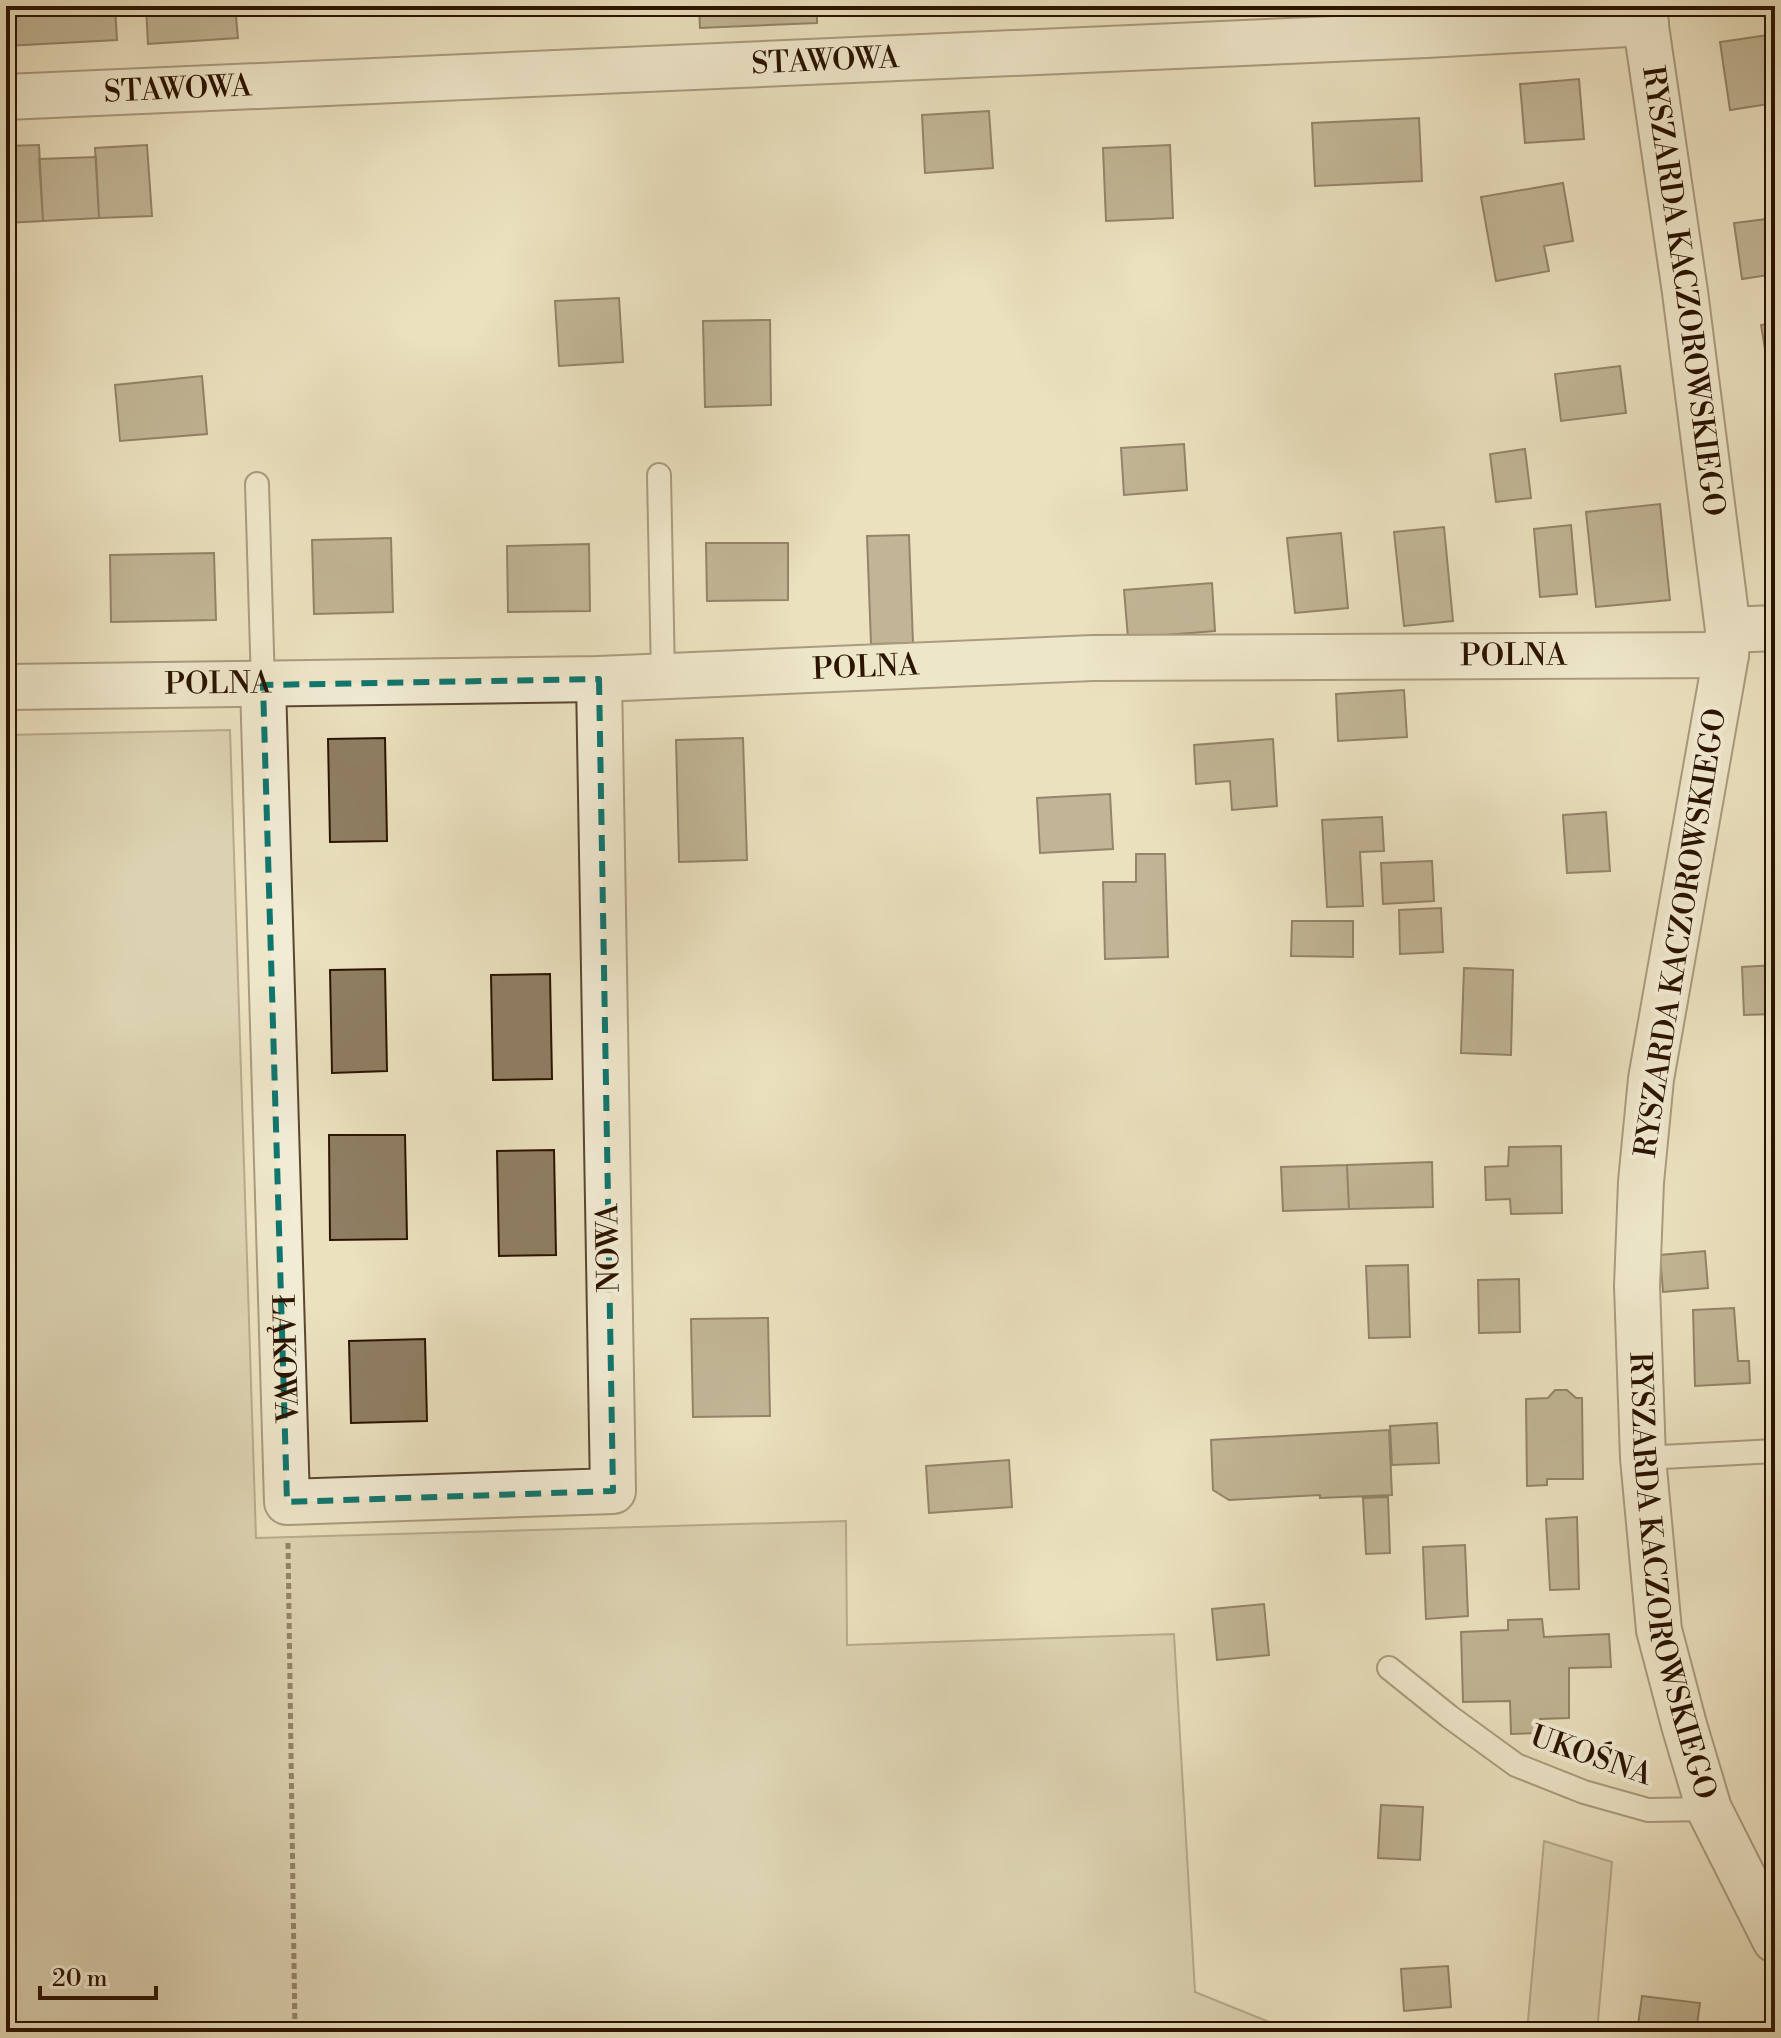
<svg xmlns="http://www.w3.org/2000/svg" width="1781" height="2038" font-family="'Libre Bodoni',serif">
<rect width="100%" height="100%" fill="#ebe1bf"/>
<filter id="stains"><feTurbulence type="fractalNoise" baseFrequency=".0025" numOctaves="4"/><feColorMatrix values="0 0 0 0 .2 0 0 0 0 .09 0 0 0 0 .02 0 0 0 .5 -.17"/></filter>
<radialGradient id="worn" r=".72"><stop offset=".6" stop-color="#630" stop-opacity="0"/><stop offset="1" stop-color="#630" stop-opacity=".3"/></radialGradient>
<!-- green -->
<path fill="#cabe9f" stroke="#7a6850" stroke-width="2" d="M230,730l26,808 590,-17 1,124 327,-11 21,358 99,40h-1288v-1297z
M1544,1841l68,21 -15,170h-70z"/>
<!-- building -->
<path fill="#8f7e63" stroke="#2b1300" stroke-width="2" d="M6,6h109l2,34 -111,6z
M146,6h89l3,32 -90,6z
M699,6h118v17l-117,5z
M858,6h71v5l-71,3z
M1264,6h54l-54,2z
M1450,6h67v8l-67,3z
M1775,34v69l-45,7 -10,-68z
M1579,79l5,60 -59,4 -5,-59z
M989,111l4,57 -68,5 -3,-58z
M1419,118l3,63 -107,5 -3,-63z
M39,145l4,76 -37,2v-77z
M147,145l5,71 -53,2 -4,-70z
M1170,145l3,73 -67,3 -3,-73z
M96,157l3,61 -56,3 -4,-62z
M1563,183l10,58 -29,5 5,25 -53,10 -15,-84z
M1775,218v56l-33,5 -8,-56z
M619,298l4,64 -64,4 -4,-65z
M770,320l1,85 -66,2 -2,-86z
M1775,323v43l-7,1 -7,-42z
M1620,366l6,47 -65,8 -6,-47z
M202,376l5,58 -87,7 -5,-56z
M1184,444l3,46 -63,5 -3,-47z
M1525,449l6,49 -35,4 -6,-48z
M1660,504l10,96 -74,7 -10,-95z
M1571,525l6,69 -37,3 -6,-68z
M1444,527l9,94 -49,5 -10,-94z
M1341,533l7,75 -53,5 -8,-75z
M909,535l4,108 -42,1 -4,-108z
M391,538l2,74 -79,2 -2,-74z
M706,543h82v57l-81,1z
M589,544l1,67 -82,1 -1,-66z
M214,553l2,67 -105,2 -1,-67z
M1212,583l3,48 -87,7 -4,-48z
M1404,690l3,47 -69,4 -2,-47z
M385,738l2,103 -57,1 -2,-103z
M743,738l4,122 -68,2 -3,-122z
M1273,739l4,67 -45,4 -2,-29 -34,3 -2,-39z
M1767,775h8v55h-5z
M1110,794l3,55 -73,4 -3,-55z
M1606,812l4,59 -43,2 -4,-58z
M1382,817l2,34 -24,1 3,54 -36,1 -5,-87z
M1136,854h29l3,103 -63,2 -2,-77h33z
M1432,861l2,40 -51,3 -2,-41z
M1441,908l2,44 -43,2 -1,-44z
M1292,921h61v36l-62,-1z
M1775,965v49l-31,1 -2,-48z
M1464,968l49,2 -2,85 -50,-2z
M385,969l2,102 -55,2 -2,-103z
M550,974l2,105 -59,1 -2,-105z
M329,1135h76l2,104 -77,1z
M1561,1146l1,67 -51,1 -1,-15 -24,1 -1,-33 23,-1 1,-19z
M554,1150l2,105 -57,1 -2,-105z
M1432,1162l1,45 -84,2 -2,-44z
M1347,1165l2,44 -66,2 -2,-44z
M1705,1251l3,37 -45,4 -3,-37z
M1408,1265l2,72 -41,1 -3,-72z
M1519,1279l1,53 -41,1 -1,-53z
M1734,1308l4,53h11l1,22 -55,3 -2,-76z
M768,1318l2,98 -77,1 -2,-98z
M425,1339l2,82 -76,2 -2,-82z
M1555,1390h12l9,8h6l1,81h-36v6l-20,1 -1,-87 22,-1z
M1437,1423l2,40 -47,2 -2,-39z
M1389,1430l3,65 -72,3v-3l-91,5 -16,-10 -2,-50z
M1009,1460l3,47 -83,6 -3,-47z
M1388,1497l2,56 -24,1 -3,-56z
M1577,1517l2,72 -29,1 -4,-71z
M1465,1545l3,71 -42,3 -3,-72z
M1264,1604l5,51 -52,5 -5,-51z
M1542,1619l2,18 65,-3 2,33 -42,1v50l-29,1v14l-29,1 -1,-33 -47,1 -2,-70 47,-2v-10z
M1766,1637h9v54l-6,1z
M1381,1805l42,2 -3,53 -42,-2z
M1448,1966l3,41 -47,4 -3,-42z
M1642,1996l58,7 -4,29h-59z"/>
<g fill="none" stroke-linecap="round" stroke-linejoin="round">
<defs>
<path id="lane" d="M659,475l4,201
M257,484l6,201
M1643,1458l132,-7
M1389,1668l61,49 66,48 68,27 64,18 61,-1"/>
<g id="street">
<path id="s1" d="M1643,6l42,286 43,338 -2,25 -75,424 -10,103 -4,104 6,172 16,172 25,95 25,84 66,131"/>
<path id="s2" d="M6,97l1420,-62 220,-12"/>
<path d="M1728,630l47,-2"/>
<path id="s3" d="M263,685l24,817 326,-11 -14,-812"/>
<path id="s4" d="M6,687l593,-8 494,-21 633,-3"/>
</g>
</defs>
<!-- lane casing -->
<use href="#lane" stroke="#5b4630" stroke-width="26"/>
<!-- street casing -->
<use href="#street" stroke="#5b4630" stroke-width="48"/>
<!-- path -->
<path stroke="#2b1300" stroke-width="5" stroke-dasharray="6 4" stroke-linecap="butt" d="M288,1543l7,489"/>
<!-- lane -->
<use href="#lane" stroke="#f2ecd5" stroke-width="22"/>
<!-- street -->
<use href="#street" stroke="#f2ecd5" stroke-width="44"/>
</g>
<!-- marked area -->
<path d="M0 0H1781V2038H0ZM599,679l14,812 -326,11 -24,-817z" fill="#ebe1bf" fill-opacity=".55" fill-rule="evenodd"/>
<path fill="none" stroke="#0f766e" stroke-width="6" stroke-dasharray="16 10" stroke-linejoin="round" d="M599,679l14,812 -326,11 -24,-817z"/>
<g text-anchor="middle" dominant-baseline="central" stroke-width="8" stroke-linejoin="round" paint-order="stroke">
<!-- street labels -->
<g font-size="30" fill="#2b1300" stroke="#f2ecd5">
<text stroke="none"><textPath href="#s2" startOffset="820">STAWOWA</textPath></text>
<text stroke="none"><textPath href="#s2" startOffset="172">STAWOWA</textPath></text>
<text stroke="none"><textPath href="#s1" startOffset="288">RYSZARDA KACZOROWSKIEGO</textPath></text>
<text stroke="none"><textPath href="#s4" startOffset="1508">POLNA</textPath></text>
<text stroke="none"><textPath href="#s4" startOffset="860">POLNA</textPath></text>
<text stroke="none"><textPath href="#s4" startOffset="212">POLNA</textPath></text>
<text transform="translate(1681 933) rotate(-81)">RYSZARDA KACZOROWSKIEGO</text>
<text transform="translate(609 1248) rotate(-91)">NOWA</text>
<text stroke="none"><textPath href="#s3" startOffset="674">ŁĄKOWA</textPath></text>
<text stroke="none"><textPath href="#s1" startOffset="1586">RYSZARDA KACZOROWSKIEGO</textPath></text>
<text transform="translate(1591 1756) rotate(19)">UKOŚNA</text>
</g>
</g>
<!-- margin -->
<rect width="1781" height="2038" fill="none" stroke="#ebe1bf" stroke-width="32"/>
<rect x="8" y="8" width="1765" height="2022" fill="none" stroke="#2b1300" stroke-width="4"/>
<rect x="16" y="16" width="1749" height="2006" fill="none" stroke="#2b1300" stroke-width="2"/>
<!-- scale -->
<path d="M40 1986v12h116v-12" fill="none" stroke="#2b1300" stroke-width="4"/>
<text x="52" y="1986" font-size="24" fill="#2b1300" stroke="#f2ecd5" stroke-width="6" paint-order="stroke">20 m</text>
<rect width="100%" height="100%" filter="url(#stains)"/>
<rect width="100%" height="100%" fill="url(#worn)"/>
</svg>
